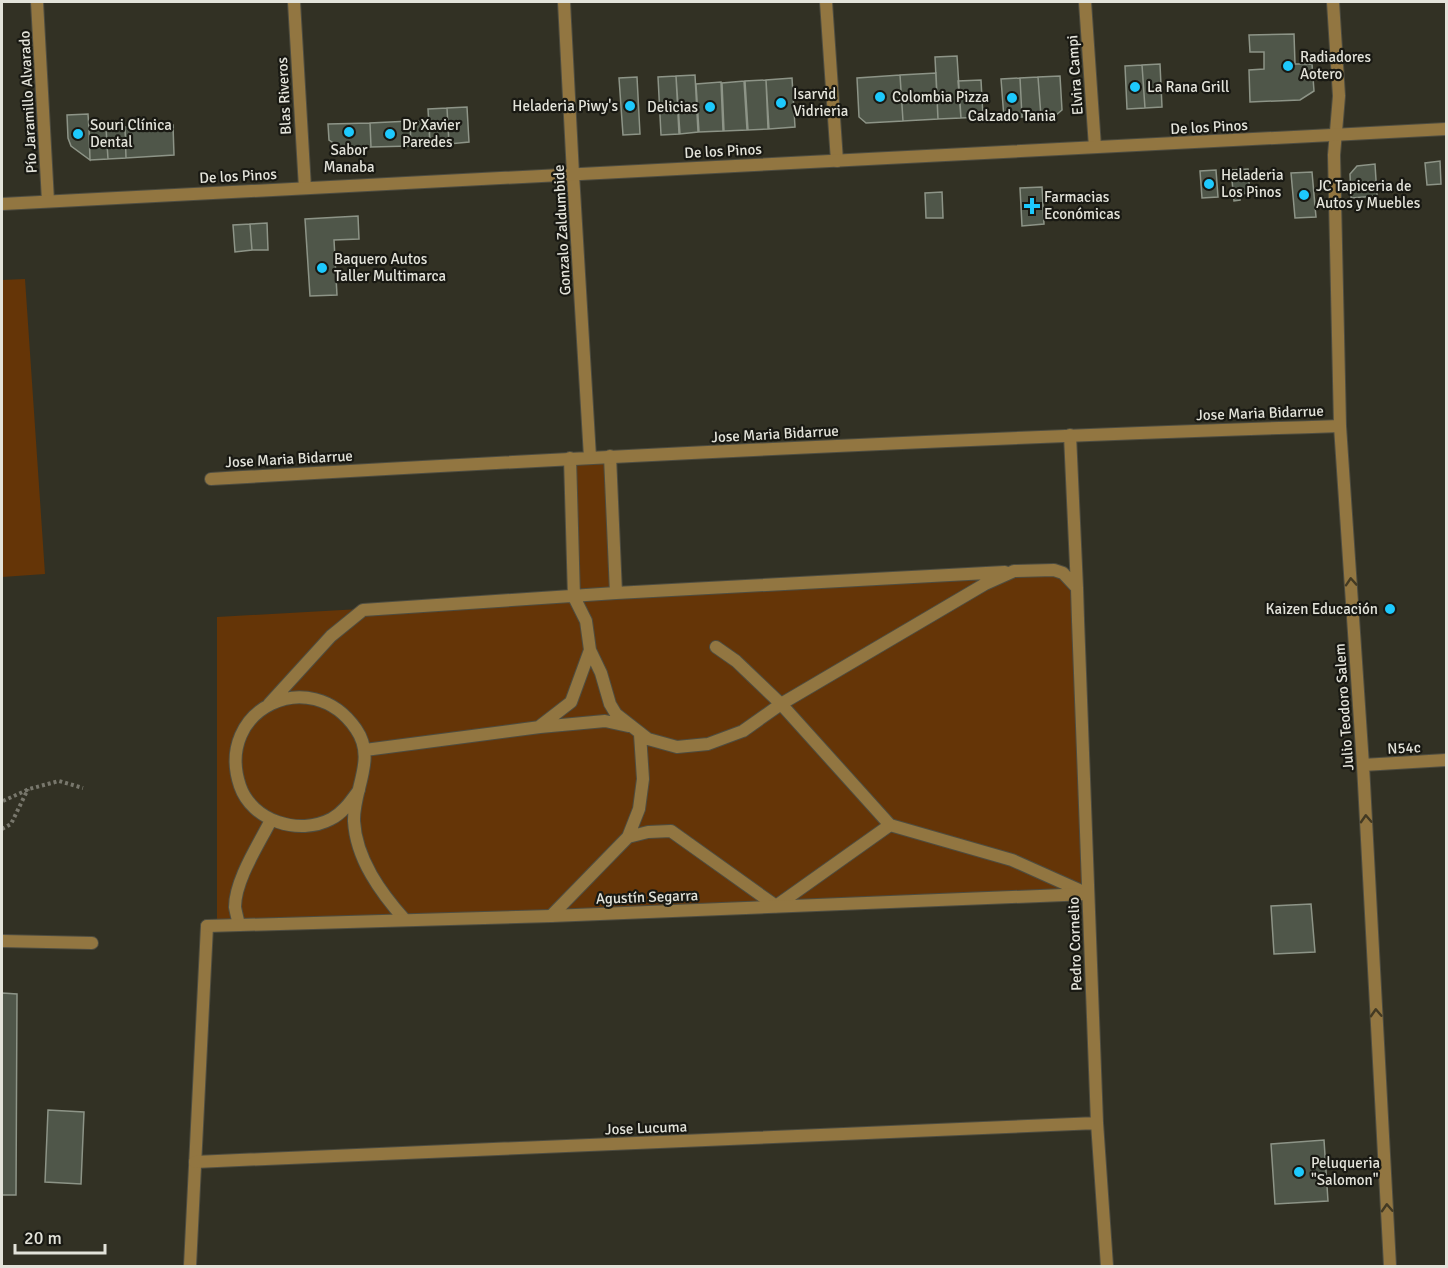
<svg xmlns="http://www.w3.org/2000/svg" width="1448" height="1268" font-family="Signika,sans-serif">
<rect width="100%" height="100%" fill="#323124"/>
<!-- green -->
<path fill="#653507" d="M25,279l20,295 -43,3v-297z
M610,456l6,137 397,-20 48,2 14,16 13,303 -871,35v-312l357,-20 -4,-139z"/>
<!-- building -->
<path fill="#4f5649" stroke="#8d9487" stroke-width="1.5" d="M1294,34l1,30h17l2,27 -14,9 -50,2 -1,-32 15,-1v-17h-14l-1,-17z
M957,56l4,62 -23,1 -3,-62z
M1160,64l2,43 -17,1 -3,-43z
M1142,65l3,43 -18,1 -2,-43z
M936,73l2,46 -35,2 -3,-46z
M695,75l3,57 -18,2 -4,-58z
M900,75l3,46 -37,2 -7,-6 -2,-39z
M676,76l3,58 -18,1 -3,-58z
M1060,76l2,34 -6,5 -15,1 -3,-39z
M637,77l3,57 -17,1 -4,-57z
M1038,77l3,39 -19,1 -2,-39z
M792,78l3,49 -26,2 -3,-49z
M1020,78l2,39 -18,1 -3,-39z
M766,80l2,49 -20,1 -3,-49z
M981,80l2,37 -22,1 -3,-37z
M744,81l3,49 -23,1 -2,-48z
M721,82l2,49 -24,1 -3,-48z
M467,107l2,35 -20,2 -2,-36z
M447,108l2,36 -19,1 -2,-36z
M88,114l1,15 1,31 -19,-14 -3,-8 -1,-23z
M410,121l1,25 -40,1 -1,-24z
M410,121h19l1,24 -19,1z
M370,123l1,24 -30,1 -12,-8 -1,-16z
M173,125l1,30 -48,3 -1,-31z
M125,127l1,31 -18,1 -2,-31z
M106,128l2,31 -18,1 -1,-31z
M1440,161l1,23 -14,1 -2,-22z
M1375,164l2,32 -26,2 -1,-24 7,-8z
M1248,169l2,24 -10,1v6l-6,1 -3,-31z
M1216,170l2,27 -16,1 -2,-27z
M1312,172l4,45 -21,1 -4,-45z
M1042,187l2,37 -22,2 -2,-38z
M942,192l1,26h-17l-1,-25z
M358,216l1,23 -25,1 3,55 -27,1 -5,-77z
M267,223l1,27h-16l-2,-26z
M250,224l2,26 -17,2 -2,-27z
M1311,904l4,48 -41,2 -3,-48z
M2,993l15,1 -1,201h-14z
M48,1110l36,2 -3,72 -36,-2z
M1324,1140l4,61 -53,3 -4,-60z"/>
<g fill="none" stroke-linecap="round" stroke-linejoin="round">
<defs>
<path id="service" d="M2,941l90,2"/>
<path id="pedestrian" d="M1070,435l7,153
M610,456l6,137
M570,458l4,139 12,24 4,29 11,23 9,31 6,10 32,25 29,8 31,-3 35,-13 38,-27 204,-120 29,-13 40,-1 9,3 14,15 1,32
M716,647l20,14 45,43 109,121 122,35 76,34
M269,704l62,-68 32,-26 253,-17 389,-21
M540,726l31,-24 19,-52
M365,750l175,-23 65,-6 23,5
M359,790c-8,11 -16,23 -28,29 -32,17 -79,2 -91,-33 -26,-77 71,-123 116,-57 21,30 -3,60 -2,92 2,38 27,72 51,99
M628,837l20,-5 23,-1 105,75 114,-81
M551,916l77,-79 11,-28 4,-30 -3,-45
M239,925c-1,-5 -3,-12 -4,-18 0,-27 24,-63 36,-87
M190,1266l17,-340"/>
<path id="minor" d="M37,2l11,199
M294,2l11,186
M826,2l11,159
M1085,2l10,145
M1333,2l6,94 -5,59 6,271 23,339 27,501
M573,174l17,283
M211,479c376,-22 752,-41 1129,-53
M1078,620l19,503 10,143
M1363,765l83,-5
M207,926l344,-10 537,-22
M195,1162l902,-39"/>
<path id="tertiary" d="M564,2l9,172
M2,204l1444,-75"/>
</defs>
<!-- service casing -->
<use href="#service" stroke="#4e4d41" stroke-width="14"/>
<!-- pedestrian casing -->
<use href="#pedestrian" stroke="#4e4d41" stroke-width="14"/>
<!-- minor casing -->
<use href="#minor" stroke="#4e4d41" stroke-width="14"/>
<!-- tertiary casing -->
<use href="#tertiary" stroke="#4e4d41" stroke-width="14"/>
<!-- path -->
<path stroke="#78776c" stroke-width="4" stroke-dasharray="3 3" stroke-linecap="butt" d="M3,801l26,-12 30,-8 24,7
M2,829l9,-5 17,-35"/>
<!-- service -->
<use href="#service" stroke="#927641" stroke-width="12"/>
<!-- pedestrian -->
<use href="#pedestrian" stroke="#927641" stroke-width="12"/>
<!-- minor -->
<use href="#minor" stroke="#927641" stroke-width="12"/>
<!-- tertiary -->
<use href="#tertiary" stroke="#927641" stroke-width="12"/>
</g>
<!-- one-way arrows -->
<defs><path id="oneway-chevron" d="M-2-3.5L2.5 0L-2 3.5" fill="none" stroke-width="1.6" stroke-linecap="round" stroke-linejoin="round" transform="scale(1.5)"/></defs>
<g stroke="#433a23">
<use href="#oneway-chevron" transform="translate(1351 582) rotate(-94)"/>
<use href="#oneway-chevron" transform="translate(1366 819) rotate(-93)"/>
<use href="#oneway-chevron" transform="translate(1376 1013) rotate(-93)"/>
<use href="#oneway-chevron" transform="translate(1387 1208) rotate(-93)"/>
</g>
<!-- markers -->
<g fill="#1dc9fd" stroke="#191913" stroke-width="2">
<circle cx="1288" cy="66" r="6"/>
<circle cx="1135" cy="87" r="6"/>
<circle cx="880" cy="97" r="6"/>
<circle cx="1012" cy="98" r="6"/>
<circle cx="781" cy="103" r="6"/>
<circle cx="630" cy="106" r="6"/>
<circle cx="710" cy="107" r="6"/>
<circle cx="349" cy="132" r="6"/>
<circle cx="78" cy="134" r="6"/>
<circle cx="390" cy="134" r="6"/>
<circle cx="1209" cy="184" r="6"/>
<circle cx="1304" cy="195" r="6"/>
<path d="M1029 197h6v6h6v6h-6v6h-6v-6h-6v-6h6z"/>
<circle cx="322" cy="268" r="6"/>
<circle cx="1390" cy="609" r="6"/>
<circle cx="1299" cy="1172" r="6"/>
</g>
<g text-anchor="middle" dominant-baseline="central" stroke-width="4.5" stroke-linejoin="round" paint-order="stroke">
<!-- poi labels -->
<g font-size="15" fill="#e3e3da" stroke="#191913" text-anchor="start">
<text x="1300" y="57">Radiadores<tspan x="1300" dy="17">Aotero</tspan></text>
<text x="1147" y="87">La Rana Grill</text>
<text x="793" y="94">Isarvid<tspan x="793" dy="17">Vidrieria</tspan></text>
<text x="892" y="97">Colombia Pizza</text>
<text x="618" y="106" text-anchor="end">Heladeria Piwy's</text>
<text x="698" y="107" text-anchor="end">Delicias</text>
<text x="1012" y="116" text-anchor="middle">Calzado Tania</text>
<text x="90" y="125">Souri Clínica<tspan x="90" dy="17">Dental</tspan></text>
<text x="402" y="125">Dr Xavier<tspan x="402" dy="17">Paredes</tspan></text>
<text x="349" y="150" text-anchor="middle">Sabor<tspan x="349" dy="17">Manaba</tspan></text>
<text x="1221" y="175">Heladeria<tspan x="1221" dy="17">Los Pinos</tspan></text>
<text x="1316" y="186">JC Tapiceria de<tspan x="1316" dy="17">Autos y Muebles</tspan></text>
<text x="1044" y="197">Farmacias<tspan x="1044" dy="17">Económicas</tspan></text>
<text x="334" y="259">Baquero Autos<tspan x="334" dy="17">Taller Multimarca</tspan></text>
<text x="1378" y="609" text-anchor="end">Kaizen Educación</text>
<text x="1311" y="1163">Peluqueria<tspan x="1311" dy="17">"Salomon"</tspan></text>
</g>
<!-- street labels -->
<g font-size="15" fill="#e3e3da" stroke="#191913">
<text transform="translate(1075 75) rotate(-94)">Elvira Campi</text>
<text transform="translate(284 96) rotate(-93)">Blas Riveros</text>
<text transform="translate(28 102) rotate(-93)">Pío Jaramillo Alvarado</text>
<text transform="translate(1209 127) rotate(-3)">De los Pinos</text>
<text transform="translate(723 151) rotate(-3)">De los Pinos</text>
<text transform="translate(238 176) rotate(-3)">De los Pinos</text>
<text transform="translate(562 230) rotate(-93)">Gonzalo Zaldumbide</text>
<text transform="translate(1260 413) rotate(-2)">Jose Maria Bidarrue</text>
<text transform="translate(775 434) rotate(-3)">Jose Maria Bidarrue</text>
<text transform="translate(289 459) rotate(-3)">Jose Maria Bidarrue</text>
<text transform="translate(1344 707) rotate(-94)">Julio Teodoro Salem</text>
<text transform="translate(1404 748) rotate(-3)">N54c</text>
<text transform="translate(647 897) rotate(-2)">Agustín Segarra</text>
<text transform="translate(1075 944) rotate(-92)">Pedro Cornelio</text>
<text transform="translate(646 1128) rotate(-2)">Jose Lucuma</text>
</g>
</g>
<!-- border -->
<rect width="1448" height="1268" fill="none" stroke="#e3e3da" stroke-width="6"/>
<!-- scale -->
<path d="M15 1244v9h90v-9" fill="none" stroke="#e3e3da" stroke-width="3"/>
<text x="24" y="1244" font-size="18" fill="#e3e3da" stroke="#191913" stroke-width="4.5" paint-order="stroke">20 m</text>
</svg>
